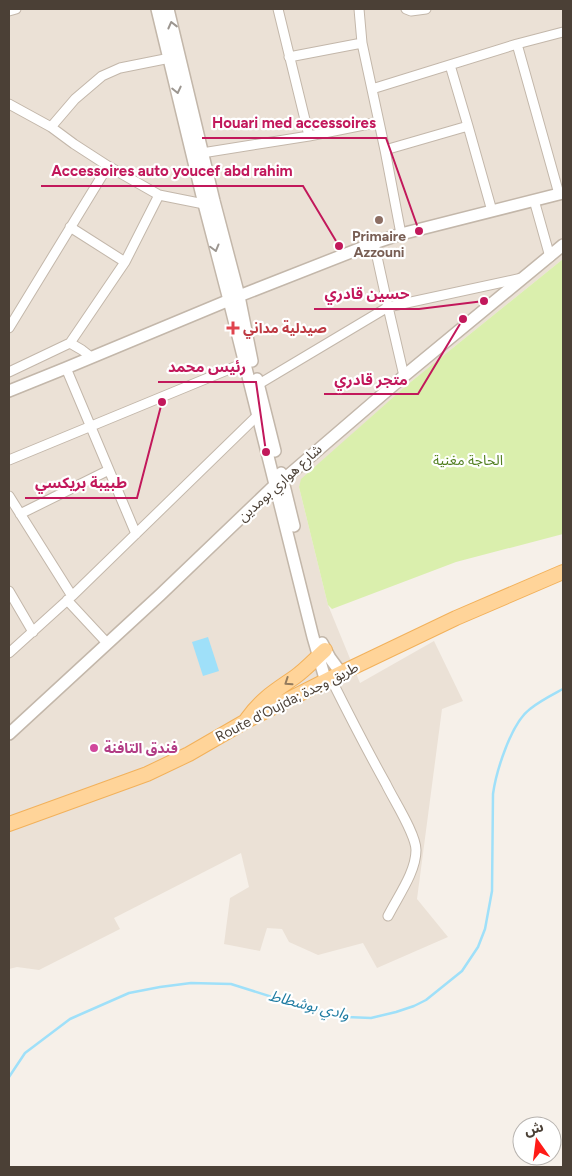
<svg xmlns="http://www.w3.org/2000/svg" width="572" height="1176" font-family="Figtree,'Noto Sans Arabic',sans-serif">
<rect width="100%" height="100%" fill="#f6f0e9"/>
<!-- residential -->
<path fill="#ebe1d6" d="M9,9h554v250l-156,126 -105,94 -3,8 29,118 32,78 74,-42 29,60 -21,8 -25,190 31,38 -71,31 -14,-25 -45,12 -29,-13 -7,-13 -15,-1 -7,23 -36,-7 6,-46 19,-11 -8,-34 -127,65 6,11 -81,41 -22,-3 -8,2z"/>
<!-- green -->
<path fill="#daefad" d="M563,259v275l-107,28 -124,47 -4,-4 -29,-118 2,-8 106,-94z"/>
<!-- water -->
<path fill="#9fe0f9" d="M208,637l11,34 -16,5 -11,-34z"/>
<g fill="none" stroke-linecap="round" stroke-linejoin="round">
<!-- stream -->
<path stroke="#9fe0f9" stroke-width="2.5" d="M9,1077l16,-24 45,-34 59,-26 31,-6 31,-4 40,1 73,23 43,10 24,1 25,-6 18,-6 12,-6 36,-29 16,-24 7,-18 7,-38 1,-97c3,-22 18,-71 37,-85 10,-8 22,-14 33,-20"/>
<defs>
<path id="minor" d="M278,9l31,127
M359,9l3,34 23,107 16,84
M406,9l5,2 15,-2
M9,11l7,-2
M517,44l42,150
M289,57l73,-14
M450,65l18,61 24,85
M372,89l145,-45 46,-12
M9,104l42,23 23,17 34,22 -99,162
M51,127l24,-28 27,-23 18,-8 55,-11
M385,150l83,-24
M202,153l107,-17 70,-14
M108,166l51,29 45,9 4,-1
M534,200l16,57
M70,227l55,35
M374,243l14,64 16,69
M91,357l-9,-7 -12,-7 55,-81 34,-67
M66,368l70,166
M9,372l61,-29
M259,384l129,-77 134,-29
M9,460l240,-99
M9,496l63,100
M20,514l89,-44
M9,591l24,41
M67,600l40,43
M9,653l63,-57 186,-181
M331,679c18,36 36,71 55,105 7,15 30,50 30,66 0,22 -18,46 -28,66"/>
<path id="tertiary" d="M157,9l47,195 25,96 84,337 13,45
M168,9l46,192 25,95 13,65
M257,379l18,72
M9,391l57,-23 173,-72 135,-53 27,-9 162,-41
M281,473l13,53
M322,643l8,15 11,15
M9,734l151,-139 116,-111 7,-4 121,-104 159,-131"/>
<path id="primary" d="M247,719c15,-21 28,-28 48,-42 11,-8 20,-18 30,-27
M9,824l138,-50 42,-20 57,-33 95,-48 115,-55 107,-46"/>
</defs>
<!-- minor casing -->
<use href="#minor" stroke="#c3b7aa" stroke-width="11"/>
<!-- tertiary casing -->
<use href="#tertiary" stroke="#c3b7aa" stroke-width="14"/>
<!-- primary casing -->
<use href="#primary" stroke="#f2b15b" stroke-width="16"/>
<!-- minor -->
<use href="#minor" stroke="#fff" stroke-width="9"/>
<!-- tertiary -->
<use href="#tertiary" stroke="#fff" stroke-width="11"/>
<!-- primary -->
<use href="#primary" stroke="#ffd499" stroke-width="14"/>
</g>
<!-- one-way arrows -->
<defs><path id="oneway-chevron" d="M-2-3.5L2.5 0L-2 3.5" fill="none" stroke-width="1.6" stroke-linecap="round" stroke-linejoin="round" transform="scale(1.25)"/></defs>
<g stroke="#9c9690">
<use href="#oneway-chevron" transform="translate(172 25) rotate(-104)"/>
<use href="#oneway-chevron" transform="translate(177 90) rotate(77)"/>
<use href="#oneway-chevron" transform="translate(215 248) rotate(75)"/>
</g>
<use stroke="#937b5e" href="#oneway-chevron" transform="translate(288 682) rotate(146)"/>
<!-- markers -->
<circle fill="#8d6e63" stroke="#fff" stroke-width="2" cx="379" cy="220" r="5"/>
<path fill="#e0444e" stroke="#fff" stroke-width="2" d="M230.5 320.5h5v5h5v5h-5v5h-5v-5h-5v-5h5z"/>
<circle fill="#d1479c" stroke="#fff" stroke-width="2" cx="94" cy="748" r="5"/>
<g text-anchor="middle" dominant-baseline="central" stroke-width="4.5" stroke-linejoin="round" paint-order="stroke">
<!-- education labels -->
<g font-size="14" font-weight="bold" fill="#785e54" stroke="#fff">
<text x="379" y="236">Primaire<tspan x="379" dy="16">Azzouni</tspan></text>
</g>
<!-- health labels -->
<g font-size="14" font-weight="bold" fill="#be3a42" stroke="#fff" text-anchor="start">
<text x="243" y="328">صيدلية مداني</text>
</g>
<!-- park labels -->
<g font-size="14" fill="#517f20" stroke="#fff">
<text x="468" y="460">الحاجة مغنية</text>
</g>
<!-- street labels -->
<g font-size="14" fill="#4b4036" stroke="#fff">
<text transform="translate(280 483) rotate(-42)">شارع هواري بومدين</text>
<text transform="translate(287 702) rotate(-27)">Route d'Oujda; طريق وجدة</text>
</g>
<!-- hotel labels -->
<g font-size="14" font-weight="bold" fill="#b23c85" stroke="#fff" text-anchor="start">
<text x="104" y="748">فندق التافنة</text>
</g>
<!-- water labels -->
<g font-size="15" font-style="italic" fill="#1e7ba1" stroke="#fff">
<text transform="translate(309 1005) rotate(14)">وادي بوشطاط</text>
</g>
</g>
<!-- callouts -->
<path fill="none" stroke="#c2185b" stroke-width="2" d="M419 231L386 138H202M339 246L303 186H41M484 301L419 309H314M266 452L256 382H158M463 319L418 394H324M162 402L137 498H25"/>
<g fill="#c2185b" stroke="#fff" stroke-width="2">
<circle cx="419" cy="231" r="5"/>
<circle cx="339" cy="246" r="5"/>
<circle cx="484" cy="301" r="5"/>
<circle cx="266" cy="452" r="5"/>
<circle cx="463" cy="319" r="5"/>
<circle cx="162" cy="402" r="5"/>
</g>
<g font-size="15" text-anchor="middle" font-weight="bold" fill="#c2185b" stroke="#fff" stroke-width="4.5" stroke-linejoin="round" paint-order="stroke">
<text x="294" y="128">Houari med accessoires</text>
<text x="172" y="176">Accessoires auto youcef abd rahim</text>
<text x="367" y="299">حسين قادري</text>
<text x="207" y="372">رئيس محمد</text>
<text x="371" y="385">متجر قادري</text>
<text x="81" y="488">طبيبة بريكسي</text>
</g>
<!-- border -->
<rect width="572" height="1176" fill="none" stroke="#4b4036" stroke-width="20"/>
<!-- north arrow -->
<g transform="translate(537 1141) rotate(346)"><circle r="24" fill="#ffffff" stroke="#b7b3af"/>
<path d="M0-4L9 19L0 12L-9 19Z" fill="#ff1b17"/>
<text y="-8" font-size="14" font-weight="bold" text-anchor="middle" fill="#4b4036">ش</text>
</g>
</svg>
